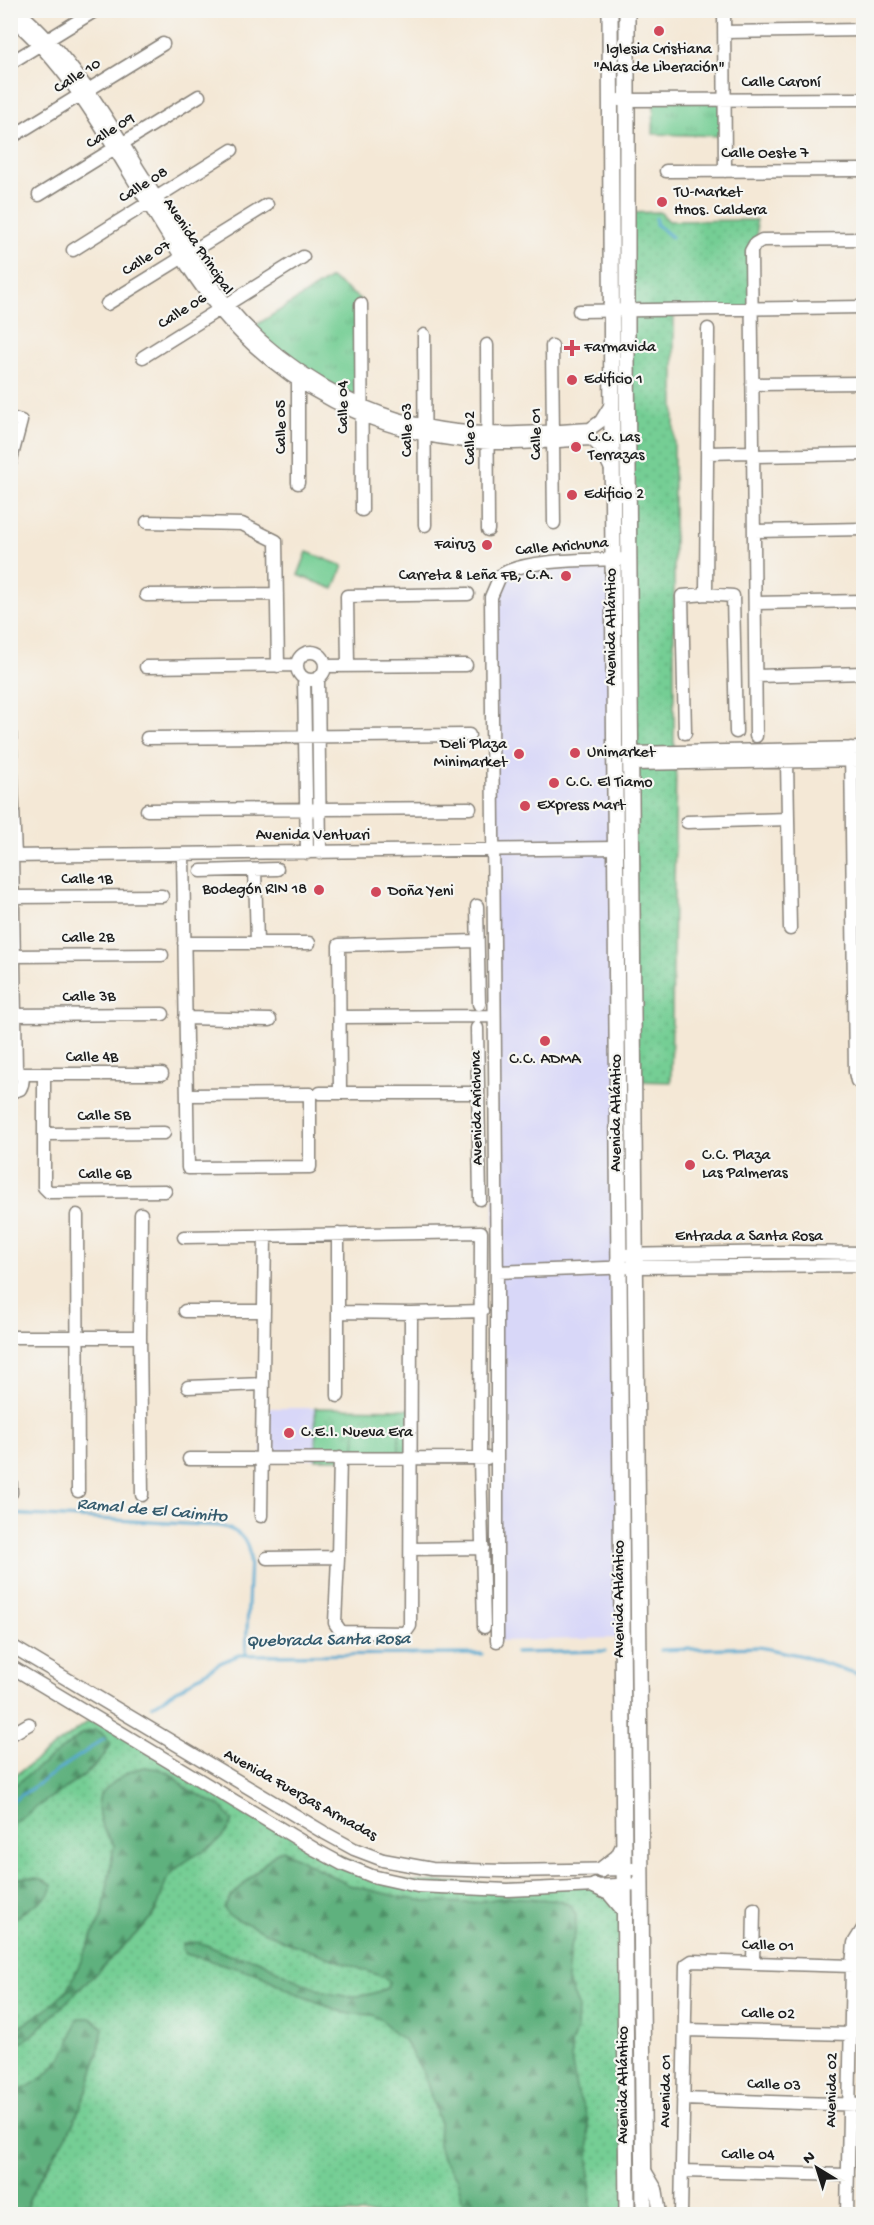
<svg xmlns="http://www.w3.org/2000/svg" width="874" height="2225" font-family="'Gochi Hand',sans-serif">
<defs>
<pattern id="grass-dots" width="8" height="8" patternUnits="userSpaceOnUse" patternTransform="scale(1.5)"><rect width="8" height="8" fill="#74ce94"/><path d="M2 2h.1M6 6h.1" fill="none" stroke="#64b07f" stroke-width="1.8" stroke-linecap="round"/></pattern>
<pattern id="forest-firs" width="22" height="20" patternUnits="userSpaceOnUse" patternTransform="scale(1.5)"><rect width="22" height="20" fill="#5fb17e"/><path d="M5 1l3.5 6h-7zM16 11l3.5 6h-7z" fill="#4e8f66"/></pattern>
<pattern id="park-tufts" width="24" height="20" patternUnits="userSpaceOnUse" patternTransform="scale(1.5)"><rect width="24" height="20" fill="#74ce94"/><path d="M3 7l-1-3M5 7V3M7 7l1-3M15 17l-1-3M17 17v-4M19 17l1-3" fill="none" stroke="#64b07f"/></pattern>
</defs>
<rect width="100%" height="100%" fill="#f6f6f2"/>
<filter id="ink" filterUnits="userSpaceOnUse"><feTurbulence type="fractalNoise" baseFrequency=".0167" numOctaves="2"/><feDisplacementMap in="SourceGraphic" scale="12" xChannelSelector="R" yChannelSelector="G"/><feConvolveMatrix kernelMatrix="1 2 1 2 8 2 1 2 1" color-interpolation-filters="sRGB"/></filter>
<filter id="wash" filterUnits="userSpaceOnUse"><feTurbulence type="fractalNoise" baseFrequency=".008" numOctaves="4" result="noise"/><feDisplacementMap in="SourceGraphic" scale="24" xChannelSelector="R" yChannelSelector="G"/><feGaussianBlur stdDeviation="1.35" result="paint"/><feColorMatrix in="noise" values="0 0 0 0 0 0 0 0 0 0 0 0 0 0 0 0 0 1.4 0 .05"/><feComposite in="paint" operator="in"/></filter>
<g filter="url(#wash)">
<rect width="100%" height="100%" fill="#f4e8d6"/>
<!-- built -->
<path fill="#d8d7f8" d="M613,560l9,1078 -125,3 -7,-1033 14,-35z
M262,1408h53l1,51h-54z"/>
<!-- grass -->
<path fill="url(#grass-dots)" stroke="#487558" stroke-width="1.5" d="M660,212l9,9 87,-1 2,22 -7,66 -77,2v441l2,13 -5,318 -37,-1 -6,-868z
M96,1716l157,96 135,69 207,5 25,17 7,311h-616l-1,-435z"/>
<!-- forest -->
<path fill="url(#forest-firs)" stroke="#3e664d" stroke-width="1.5" d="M95,1730l7,3 8,10c-4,23 -50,48 -69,61 -11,7 -21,15 -30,22v-38l71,-54z
M144,1767l16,2 11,5 14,14 37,19 11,14c-16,32 -39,29 -60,51 -10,9 -10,23 -15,34 -2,6 -7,11 -10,16l-114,112 -23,16v-17l34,-23 23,-21 35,-76 11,-68c-13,-16 -19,-31 -14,-51 13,-12 26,-23 44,-27z
M283,1850l66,35 51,12 32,5 39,1 36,-6 19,1 36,3 9,5 5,9 -1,20 -5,13 -3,32 11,26 -1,22 -6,17v12l5,31 12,32 3,94h-119l-10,-15 -5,-20 -14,-19 -5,-15 1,-24 -15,-47 -20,-34 -10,-7 -11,-12 -10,-6 -29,-2 -58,-24 -27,-15 -73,-20 -4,-5 1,-5c15,-6 30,4 43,10 10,4 22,2 32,6 8,3 16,9 24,13 36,17 65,34 105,15l2,-6 -6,-5 -94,-34 -61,-28 -4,-7 6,-10 45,-45z
M27,1877l15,2 10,5c0,4 1,5 -2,9 -2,5 -32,21 -39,28v-42z
M78,2018h14l11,10c-6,35 -18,74 -35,105 -15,29 -36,49 -43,81h-14v-119c24,-11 43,-22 56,-47 5,-9 6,-20 11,-30z"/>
<!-- park -->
<path fill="url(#park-tufts)" stroke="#487558" stroke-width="1.5" d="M654,99h70l1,37 -72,-2z
M331,278l30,22 -1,105 -14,-7 -96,-69z
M315,1408l96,1v49l-95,1z"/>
<!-- garden -->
<path fill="#74ce94" stroke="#487558" stroke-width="1.5" d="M307,552l36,14 -9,23 -36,-14z
M356,1429l43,1v22h-44z"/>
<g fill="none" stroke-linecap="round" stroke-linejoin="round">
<!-- stream -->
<path stroke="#54a8d0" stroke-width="3" d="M656,218v6l16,13
M10,1514l210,12c18,4 27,12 30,30l-4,99
M660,1650l99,-3 40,8 65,21
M515,1653l90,-2
M152,1706l68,-43 19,-8 243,-1
M10,1803l94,-64"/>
</g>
</g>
<g filter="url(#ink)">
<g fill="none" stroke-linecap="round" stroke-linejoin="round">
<defs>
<path id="minor" d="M17,10c53,45 87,103 123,162 28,44 53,92 86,132 53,64 134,112 215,125 49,8 100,3 149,0l11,-8 11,-18
M724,10l1,161
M10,17c56,47 91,109 128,170 26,41 50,84 80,121 65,78 158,127 259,134 37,3 76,-1 114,-3l9,8 12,24
M724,32l140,-2
M10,63l86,-53
M619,100l245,-1
M10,138l153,-94
M666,171l198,-1
M39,195l160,-99
M73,250l159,-100
M107,304l160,-99
M361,304l1,206
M579,311l285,-4
M424,335l1,190
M487,345l1,185
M552,346l2,177
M143,357l160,-100
M752,384l112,-1
M10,418l11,3 -11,42
M707,453l46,-1
M753,456l111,-2
M298,483v-103l2,-3
M147,522l95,2 34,17 2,125
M754,531l110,-2
M706,594l27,2 3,136
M146,595l131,-1
M755,603l109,-2
M297 666a14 14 0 1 1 28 0a14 14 0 1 1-28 0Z
M325,666l141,-1
M348,666l-1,-70 121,-2
M146,667l151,-2
M756,676l108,-3
M304,679l3,174
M318,679l2,174
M685,733l-3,-137 24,-2 2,-265
M10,734l5,122
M756,736l-5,-485 4,-7 7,-4 102,-1
M147,738l322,-3
M851,748l4,324 2,9 7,5
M632,753l232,-5
M632,764l232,-4
M147,810l323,-2
M788,819l2,110
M687,822l101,-3 -1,-58
M183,854l5,314 122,-1v-73l-123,1
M10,856l606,-8
M12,856l4,213
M255,870l2,73
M201,871l76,-2
M10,897l152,-1
M477,906l2,98
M184,943h125
M10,956l152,-1
M10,1015l153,-1
M340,1017l154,-1
M185,1018l85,2
M477,1028l3,171
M22,1074h140
M44,1074v113l5,5 116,-1
M10,1092l10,-3c4,-7 4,-14 -3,-19
M320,1093h158
M340,1093l-1,-148 138,-4
M45,1134l119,-1
M141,1214l-1,123 2,158
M77,1215l1,276
M338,1234v162
M184,1237l297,-5 -1,226 4,169
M620,1255l170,-3 74,1
M497,1272l138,-5 229,-2
M185,1311h79
M339,1312l72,1 71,-2
M10,1337h130
M188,1387l75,-3
M340,1458l-2,99 -3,66 6,9 64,1 5,-7 1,-313
M189,1459l298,-1
M10,1464l1,29
M261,1516l4,-280
M411,1549l72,-1
M267,1558l71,-1
M497,1641v-351l-6,-693 9,-21c21,-18 101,-16 130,-17
M10,1645l313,187 31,17 29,11 49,9 72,2 129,-2
M10,1666l306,184 26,14 30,12 45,10 91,4 132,-6
M10,1735l19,-11
M753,1963l1,-54
M685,2030l166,4
M683,2099l181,6
M644,2169l12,20 4,25
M682,2171l166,4
M681,2214l5,-249 6,-4 160,5
M847,2214l5,-248 2,-23 10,-16"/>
<path id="major" d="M610,10l2,427 15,1777
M627,10v350l17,1854
M601,1870l17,-13 6,-12
M595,1886l15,7 15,18"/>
</defs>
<!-- minor casing -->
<use href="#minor" stroke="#888279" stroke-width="15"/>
<!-- major casing -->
<use href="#major" stroke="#888279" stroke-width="18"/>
<!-- minor -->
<use href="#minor" stroke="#fff" stroke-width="12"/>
<!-- major -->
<use href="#major" stroke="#fff" stroke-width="15"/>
</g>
</g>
<!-- markers -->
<g fill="#d1495b" stroke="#f6f6f2" stroke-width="2">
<circle cx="659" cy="31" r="6"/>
<circle cx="662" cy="202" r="6"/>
<path d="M569 339h6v6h6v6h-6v6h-6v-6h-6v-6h6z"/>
<circle cx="572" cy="380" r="6"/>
<circle cx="576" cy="447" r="6"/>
<circle cx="572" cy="495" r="6"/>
<circle cx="487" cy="545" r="6"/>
<circle cx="566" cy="576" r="6"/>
<circle cx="575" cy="753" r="6"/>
<circle cx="519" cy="754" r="6"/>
<circle cx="554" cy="783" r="6"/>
<circle cx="525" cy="806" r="6"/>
<circle cx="319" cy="890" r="6"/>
<circle cx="376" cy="892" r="6"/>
<circle cx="545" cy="1041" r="6"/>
<circle cx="690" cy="1165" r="6"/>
<circle cx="289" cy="1433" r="6"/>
</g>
<g text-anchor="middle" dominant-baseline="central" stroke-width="4.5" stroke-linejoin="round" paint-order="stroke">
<!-- poi labels -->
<g font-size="16" fill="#1c1c1c" stroke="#f6f6f2" text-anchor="start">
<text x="659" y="50" text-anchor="middle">Iglesia Cristiana<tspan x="659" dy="18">"Alas de Liberación"</tspan></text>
<text x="674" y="193">TU-Market<tspan x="674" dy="18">Hnos. Caldera</tspan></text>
<text x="584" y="348">Farmavida</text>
<text x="584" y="380">Edificio 1</text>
<text x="588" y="438">C.C. Las<tspan x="588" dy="18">Terrazas</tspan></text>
<text x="584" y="495">Edificio 2</text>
<text x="475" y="545" text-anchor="end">Fairuz</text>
<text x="554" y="576" text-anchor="end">Carreta &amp; Leña FB, C.A.</text>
<text x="507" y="745" text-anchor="end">Deli Plaza<tspan x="507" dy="18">Minimarket</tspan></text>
<text x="587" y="753">Unimarket</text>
<text x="566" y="783">C.C. El Tiamo</text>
<text x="537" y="806">Express Mart</text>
<text x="307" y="890" text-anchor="end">Bodegón RIN 18</text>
<text x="388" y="892">Doña Yeni</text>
<text x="545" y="1060" text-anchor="middle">C.C. ADMA</text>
<text x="702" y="1156">C.C. Plaza<tspan x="702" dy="18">Las Palmeras</tspan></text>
<text x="301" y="1433">C.E.I. Nueva Era</text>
</g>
<!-- street labels -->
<g font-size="16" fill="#1c1c1c" stroke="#f6f6f2">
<text transform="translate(78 77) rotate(-32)">Calle 10</text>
<text x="781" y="83">Calle Caroní</text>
<text transform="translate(111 132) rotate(-32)">Calle 09</text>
<text x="765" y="154">Calle Oeste 7</text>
<text transform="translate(144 186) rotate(-32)">Calle 08</text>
<text transform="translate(197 247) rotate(56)">Avenida Principal</text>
<text transform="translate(147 259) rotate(-32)">Calle 07</text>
<text transform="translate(183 312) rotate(-32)">Calle 06</text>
<text transform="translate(344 407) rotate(-90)">Calle 04</text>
<text transform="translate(282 427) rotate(-90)">Calle 05</text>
<text transform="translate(408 430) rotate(-90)">Calle 03</text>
<text transform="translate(537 434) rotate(-90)">Calle 01</text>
<text transform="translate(471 438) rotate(-90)">Calle 02</text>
<text transform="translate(562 548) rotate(-5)">Calle Arichuna</text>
<text transform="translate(612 627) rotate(-90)">Avenida Atlántico</text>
<text x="313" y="836">Avenida Ventuari</text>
<text x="87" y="880">Calle 1B</text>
<text transform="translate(88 939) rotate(-1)">Calle 2B</text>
<text transform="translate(89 998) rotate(-1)">Calle 3B</text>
<text x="92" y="1058">Calle 4B</text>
<text transform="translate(478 1108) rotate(-91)">Avenida Arichuna</text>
<text transform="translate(617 1113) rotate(-90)">Avenida Atlántico</text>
<text transform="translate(104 1117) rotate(-1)">Calle 5B</text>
<text x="105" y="1175">Calle 6B</text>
<text x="749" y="1237">Entrada a Santa Rosa</text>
<text transform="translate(620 1599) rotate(-90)">Avenida Atlántico</text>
<text transform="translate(300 1796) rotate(29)">Avenida Fuerzas Armadas</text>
<text transform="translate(768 1947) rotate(2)">Calle 01</text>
<text transform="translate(768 2015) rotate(1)">Calle 02</text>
<text transform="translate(624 2085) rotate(-90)">Avenida Atlántico</text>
<text transform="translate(774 2086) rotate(2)">Calle 03</text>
<text transform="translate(833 2090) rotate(-89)">Avenida 02</text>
<text transform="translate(667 2091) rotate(-89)">Avenida 01</text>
<text transform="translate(748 2156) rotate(1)">Calle 04</text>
</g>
<!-- water labels -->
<g font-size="18" font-style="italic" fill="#355b6d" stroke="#f6f6f2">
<text transform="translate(152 1511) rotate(5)">Ramal de El Caimito</text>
<text transform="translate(328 1641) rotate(-1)">Quebrada Santa Rosa</text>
</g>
</g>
<!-- margin -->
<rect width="874" height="2225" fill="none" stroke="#f6f6f2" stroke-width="36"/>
<!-- north arrow -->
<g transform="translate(817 2168) rotate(322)" stroke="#f6f6f2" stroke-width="4.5" paint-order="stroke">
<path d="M0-4.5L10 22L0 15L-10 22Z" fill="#1c1c1c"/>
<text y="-9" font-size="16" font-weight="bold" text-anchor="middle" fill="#1c1c1c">N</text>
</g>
</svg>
